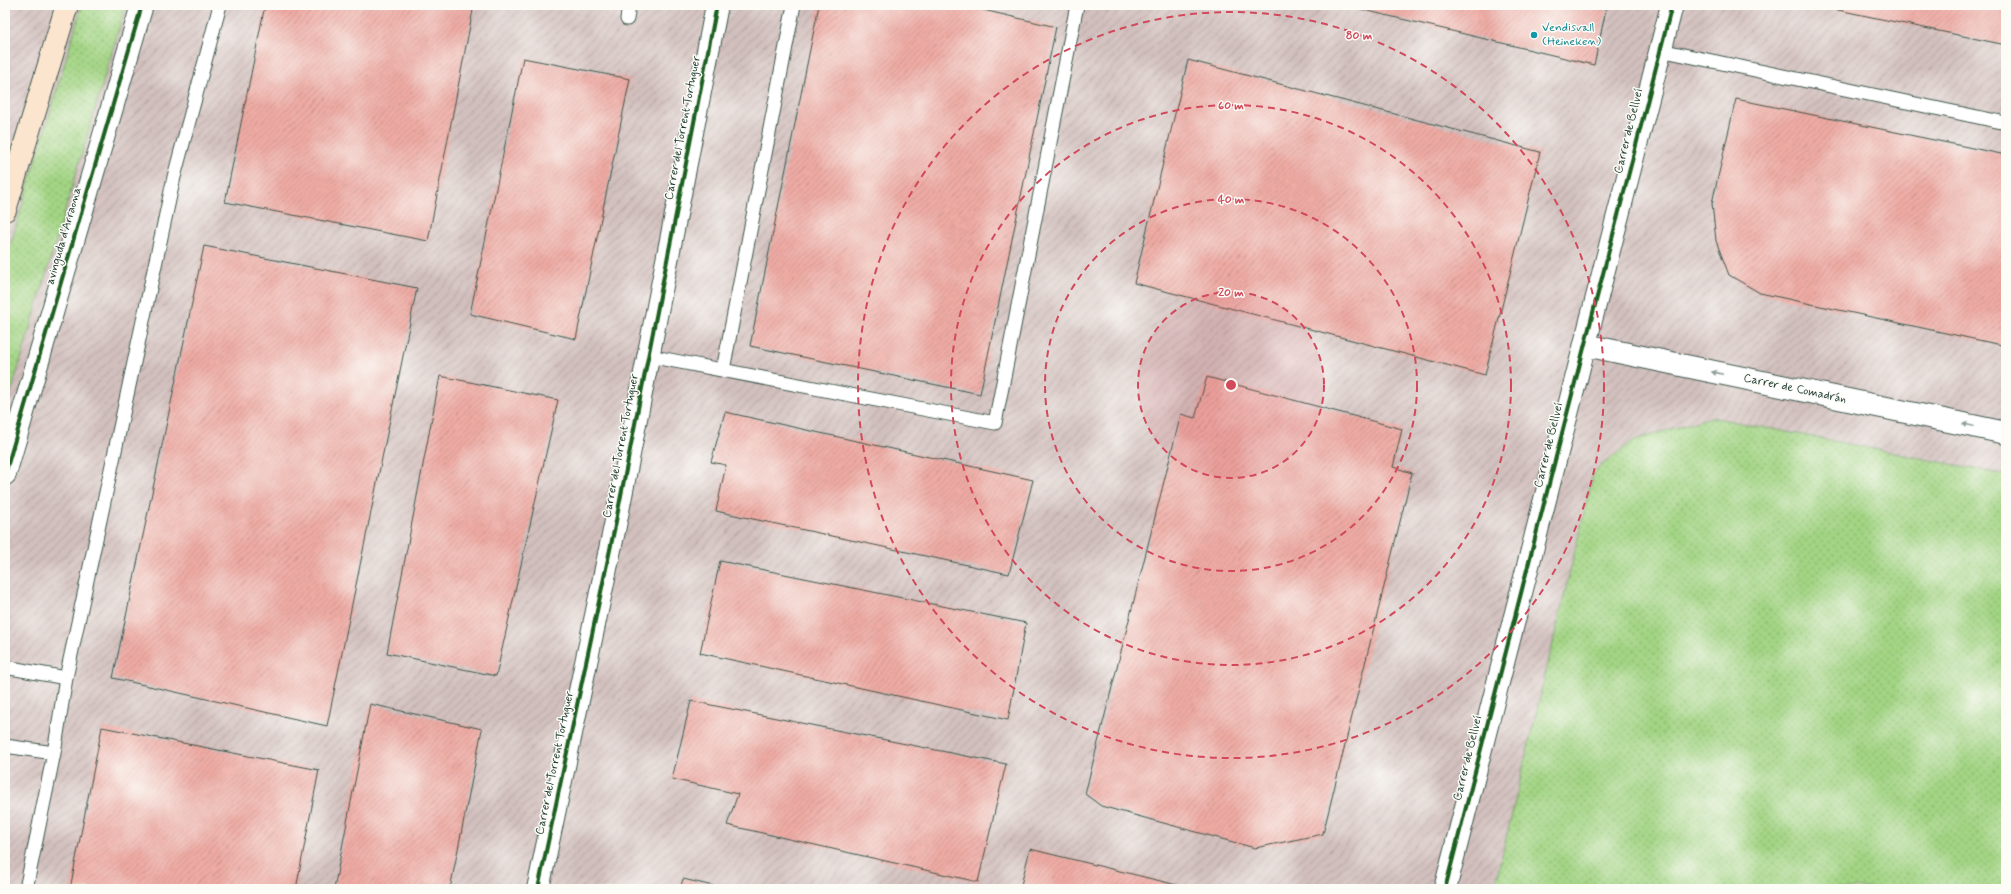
<svg xmlns="http://www.w3.org/2000/svg" width="2011" height="894" font-family="Mynerve,sans-serif">
<defs>
<pattern id="industrial-furrows" width="10" height="10" patternUnits="userSpaceOnUse"><rect width="10" height="10" fill="#d1bfbd"/><path d="M-1 1l2-2M0 10L10 0M9 11l2-2" fill="none" stroke="#a99c9a"/></pattern>
<pattern id="green-dots" width="8" height="8" patternUnits="userSpaceOnUse"><rect width="8" height="8" fill="#a2d483"/><path d="M2 2h.1M6 6h.1" fill="none" stroke="#83ad6c" stroke-width="1.8" stroke-linecap="round"/></pattern>
<pattern id="building-hatch" width="6" height="6" patternUnits="userSpaceOnUse"><rect width="6" height="6" fill="#efaba4"/><path d="M-1 1l2-2M0 6l6-6M5 7l2-2" fill="none" stroke="#c18c86"/></pattern>
</defs>
<rect width="100%" height="100%" fill="#fdfcf7"/>
<filter id="ink" filterUnits="userSpaceOnUse"><feTurbulence type="fractalNoise" baseFrequency=".025" numOctaves="2"/><feDisplacementMap in="SourceGraphic" scale="8" xChannelSelector="R" yChannelSelector="G"/><feConvolveMatrix kernelMatrix="1 2 1 2 8 2 1 2 1" color-interpolation-filters="sRGB"/></filter>
<filter id="wash" filterUnits="userSpaceOnUse"><feTurbulence type="fractalNoise" baseFrequency=".012" numOctaves="4" result="noise"/><feDisplacementMap in="SourceGraphic" scale="16" xChannelSelector="R" yChannelSelector="G"/><feGaussianBlur stdDeviation="0.9" result="paint"/><feColorMatrix in="noise" values="0 0 0 0 0 0 0 0 0 0 0 0 0 0 0 0 0 1.4 0 .05"/><feComposite in="paint" operator="in"/></filter>
<g filter="url(#wash)">
<rect width="100%" height="100%" fill="#eae4c5"/>
<!-- industrial -->
<path fill="url(#industrial-furrows)" d="M5,5h2001v884h-2001z"/>
<!-- green -->
<path fill="url(#green-dots)" stroke="#60885c" d="M82,5h44l-121,408v-150z
M1711,417l295,58v414h-512l100,-418 41,-31z"/>
<g id="blocks">
<!-- building -->
<path fill="url(#building-hatch)" d="M265,5h209l-46,236 -203,-39z
M819,5h143l94,22 -76,367 -230,-48z
M1343,5h264l-13,60z
M2006,5v40l-187,-39v-1z
M523,58l107,21 -54,260 -106,-25z
M1188,60l352,92 -55,223 -351,-92z
M1736,99l270,56v191l-246,-53 -31,-18 -13,-34 -4,-38z
M204,246l213,42 -90,438 -214,-48z
M440,376l118,24 -62,276 -109,-23z
M1207,377l195,52 -9,38 19,6 -89,361 -68,14 -154,-42 -16,-12 96,-380 14,4z
M725,412l308,68 -24,94 -293,-63 10,-46 -15,-3z
M720,561l306,62 -18,97 -308,-67z
M691,701l315,63 -28,118 -251,-57 11,-31 -66,-15z
M370,704l112,25 -32,160h-116z
M102,727l217,43 -23,119h-226z
M1030,849l159,39v1h-169z
M683,879l39,9v1h-42z"/>
</g>
</g>
<g filter="url(#ink)">
<use href="#blocks" fill-opacity="0" stroke="#3d564a" stroke-width="1"/>
<g fill="none" stroke-linecap="round" stroke-linejoin="round">
<defs>
<path id="lane" d="M627,19l2,-14
M1660,50l346,73
M649,356l346,67 82,-418
M723,370l71,-365
M5,667l61,11 108,-501 46,-172
M5,746l49,7 12,-75
M26,889l28,-136"/>
<path id="street" d="M1585,345l421,88
M5,474l137,-469
M538,889l77,-363 102,-521
M1445,889l227,-884"/>
<path id="secondary" d="M5,210l62,-205"/>
</defs>
<!-- lane casing -->
<use href="#lane" stroke="#3d564a" stroke-width="15"/>
<!-- street casing -->
<use href="#street" stroke="#3d564a" stroke-width="24"/>
<!-- secondary casing -->
<use href="#secondary" stroke="#3d564a" stroke-width="24"/>
<!-- lane -->
<use href="#lane" stroke="#fff" stroke-width="13"/>
<!-- street -->
<use href="#street" stroke="#fff" stroke-width="22"/>
<!-- secondary -->
<use href="#secondary" stroke="#fce5cf" stroke-width="22"/>
<defs>
<path id="cycleway" d="M5,474l137,-469
M538,889l77,-363 102,-521
M1445,889l227,-884"/>
</defs>
<!-- cycleway casing -->
<use href="#cycleway" stroke="#fdfcf7" stroke-width="6"/>
<!-- cycleway -->
<use href="#cycleway" stroke="#1b5e20" stroke-width="4"/>
</g>
<!-- one-way arrows -->
<defs><path id="oneway-solid" d="M-6-.8H1V-3.2L6.5 0L1 3.2V.8H-6Z"/></defs>
<g fill="#8f9e9a">
<use href="#oneway-solid" transform="translate(1717 373) rotate(-168)"/>
<use href="#oneway-solid" transform="translate(1968 425) rotate(-168)"/>
</g>
</g>
<!-- distance rings -->
<circle cx="1231" cy="385" r="93" fill="#d1495b" fill-opacity=".12"/>
<g fill="none" stroke="#d1495b" stroke-width="2" stroke-dasharray="7 5">
<circle cx="1231" cy="385" r="93"/>
<circle cx="1231" cy="385" r="186"/>
<circle cx="1231" cy="385" r="280"/>
<circle cx="1231" cy="385" r="373"/>
</g>
<!-- markers -->
<circle fill="#0f9aa8" stroke="#fdfcf7" stroke-width="1.5" cx="1534" cy="35" r="4"/>
<g text-anchor="middle" dominant-baseline="central" stroke-width="3" stroke-linejoin="round" paint-order="stroke">
<!-- culture labels -->
<g font-size="12" fill="#0d838f" stroke="#fdfcf7" text-anchor="start">
<text x="1542" y="28">Vendisvall<tspan x="1542" dy="14">(Heineken)</tspan></text>
</g>
<!-- street labels -->
<g font-size="12" fill="#1f3d34" stroke="#fdfcf7">
<text transform="translate(683 128) rotate(-79)">Carrer del Torrent Tortuguer</text>
<text transform="translate(1629 131) rotate(-76)">Carrer de Bellveí</text>
<text transform="translate(64 236) rotate(-74)">avinguda d'Arraona</text>
<text transform="translate(1795 389) rotate(12)">Carrer de Comadrán</text>
<text transform="translate(1549 445) rotate(-76)">Carrer de Bellveí</text>
<text transform="translate(621 446) rotate(-79)">Carrer del Torrent Tortuguer</text>
<text transform="translate(1468 758) rotate(-76)">Carrer de Bellveí</text>
<text transform="translate(555 763) rotate(-78)">Carrer del Torrent Tortuguer</text>
</g>
</g>
<circle cx="1231" cy="385" r="6" fill="#d1495b" stroke="#fdfcf7" stroke-width="2"/>
<g font-size="12" text-anchor="middle" font-weight="bold" fill="#d1495b" stroke="#fdfcf7" stroke-width="3" stroke-linejoin="round" paint-order="stroke">
<text x="1359" y="39">80 m</text>
<text x="1231" y="109">60 m</text>
<text x="1231" y="203">40 m</text>
<text x="1231" y="296">20 m</text>
</g>
<!-- margin -->
<rect width="2011" height="894" fill="none" stroke="#fdfcf7" stroke-width="20"/>
</svg>
